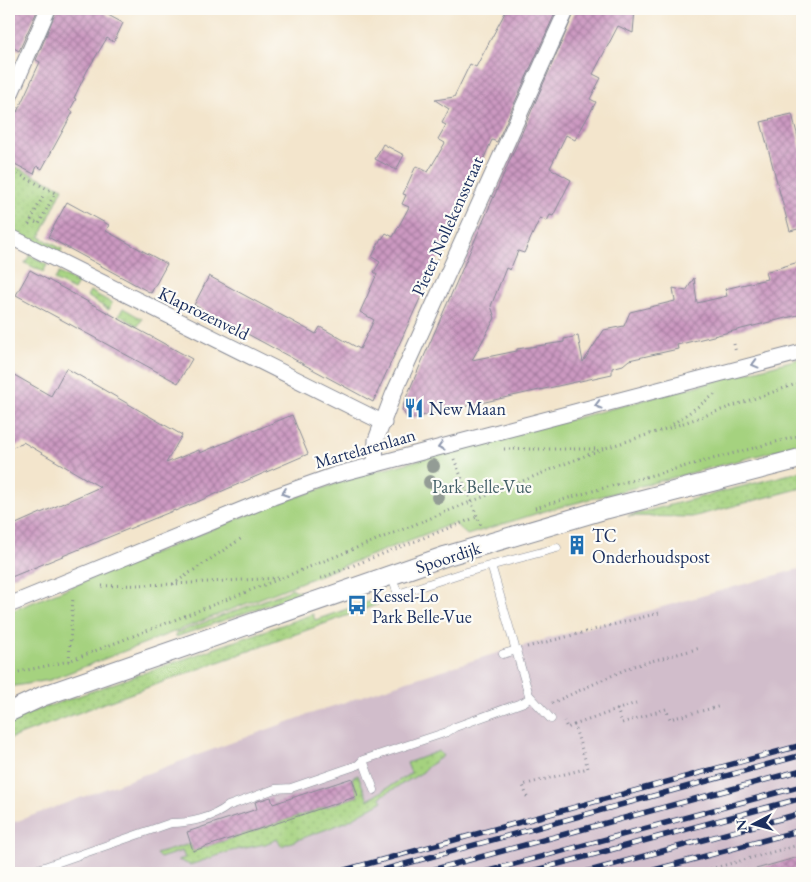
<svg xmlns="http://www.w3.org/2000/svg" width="811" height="882" font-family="'EB Garamond',serif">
<defs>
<pattern id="grass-dots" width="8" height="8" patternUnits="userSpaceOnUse" patternTransform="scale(1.25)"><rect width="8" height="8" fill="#a5d27f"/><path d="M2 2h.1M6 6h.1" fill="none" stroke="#8db570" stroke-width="1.8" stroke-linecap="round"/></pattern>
<pattern id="building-cross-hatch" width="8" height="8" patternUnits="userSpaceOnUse" patternTransform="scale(1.25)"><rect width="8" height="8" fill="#cc99c1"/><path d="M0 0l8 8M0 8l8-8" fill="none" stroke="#a57da0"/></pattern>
</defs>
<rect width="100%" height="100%" fill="#fdfcf7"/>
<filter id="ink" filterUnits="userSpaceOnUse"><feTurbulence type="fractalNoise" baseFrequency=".02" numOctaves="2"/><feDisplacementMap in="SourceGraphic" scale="10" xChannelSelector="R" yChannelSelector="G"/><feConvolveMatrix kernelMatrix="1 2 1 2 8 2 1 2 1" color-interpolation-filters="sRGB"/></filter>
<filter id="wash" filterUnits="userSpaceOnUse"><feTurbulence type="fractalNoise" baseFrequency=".0096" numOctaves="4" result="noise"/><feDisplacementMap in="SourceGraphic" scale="20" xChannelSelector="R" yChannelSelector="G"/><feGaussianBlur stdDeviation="1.12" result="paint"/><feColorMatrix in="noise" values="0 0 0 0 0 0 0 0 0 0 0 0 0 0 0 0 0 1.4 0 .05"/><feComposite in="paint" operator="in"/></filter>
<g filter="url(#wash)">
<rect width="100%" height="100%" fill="#f3e5cc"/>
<!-- railway -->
<path fill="#d1bdcb" d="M802,568v288l-63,17h-730v-49l301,-110 91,-31 99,-31z"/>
<!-- grass -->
<path fill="url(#grass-dots)" stroke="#60806e" d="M9,164l54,24 -23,49 22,12 -2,5 -51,-18z
M30,255l17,10 -4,7 -18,-9z
M59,273l19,10 -4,7 -20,-10z
M90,291l22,12 -3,7 -22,-14z
M123,308l19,11 -4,7 -19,-11z
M802,471v17l-110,29 -64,-1z
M291,588l11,5 -126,44v-4l112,-42z
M376,599l3,5 -22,8 -255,92 -93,35v-19l304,-106 2,6z
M439,751l4,5 -16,11 -4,5 -43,25 3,4 -37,21 -65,24 -4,-7 -12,5 -34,7 -41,14 -12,-5 7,-2 -3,-7 -22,7 -4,-4 34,-10 3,7 165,-55 -6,-18 6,-3 10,25 43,-27 -4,-10z"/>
<!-- park -->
<path fill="#a5d27f" stroke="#60806e" d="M802,358v86l-257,67 -78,24 -13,-12 -386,150 -18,7 -41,7v-75l258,-105 95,-32z"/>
<g id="blocks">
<!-- building -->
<path fill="url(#building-cross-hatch)" d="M9,9h29l-19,42 -10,-6z
M57,9h40l26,14 -9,19 -7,-4 -20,33 -13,27 2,1 -6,11 3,2 -31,57 -5,-3 -3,8 -25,-13v-54l8,5 23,-50 -4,-2z
M507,9h50l-60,133 -5,-2 -119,262 -179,-97 15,-29 107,58 4,-7 40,22 14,-29 -14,-8 17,-38 -3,-2 6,-10 -8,-5 9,-19 1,1 4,-6 7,4 16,-30 -7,-3 4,-9 -3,-1 13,-28 12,6 17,-29 -7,-4 8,-14 -4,-2 7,-14 -14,-9 19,-3 16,-33 6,3z
M576,9h59l-2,24 -15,-7 -25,48 8,4 -11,21 6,3 -21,38 -9,-5 -16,33 21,12 -18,36 -3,-1 -3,6 -7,-3 -16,35 -6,-2 -8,19 -4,-2 -15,38 4,12 -23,42 45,-9v-2l47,-7v-3l14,-3 5,26 21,-32 20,-4 6,-14 45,-11 -2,-13 13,3 8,-13 3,25 30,-7 -2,-7 42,-10 -2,-7 37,-11v53l-125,31 1,4 -49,11 -6,5 -11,3v6l-204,45 -6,-9 3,-10z
M792,114l10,39v75l-12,3 -29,-109 9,-2 -1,-1z
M383,144l21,11 -8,15 -21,-11z
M67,202l42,23 -3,6 61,33 -16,29 -103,-56z
M30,270l162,89 -14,24 -162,-88z
M66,368l116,67 -16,28 33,-13 1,3 92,-38 16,39 -111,48 -22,9v-1l-166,68v-51l91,-40 -77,-45 -1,2 -13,4v-76l42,24z
M352,778l6,18 -165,55 -6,-19 70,-23 -2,-7 16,-5 2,7z
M802,856v17h-45l-1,-4z"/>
</g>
</g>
<g filter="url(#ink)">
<use href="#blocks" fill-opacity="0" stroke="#878a95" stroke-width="1"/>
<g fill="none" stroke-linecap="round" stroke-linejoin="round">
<defs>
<path id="service" d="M491,565l38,130 22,24
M391,575l7,19 61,-20 98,-26
M503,654l14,-4
M363,760l11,30
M27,873l144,-50c19,0 42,-5 57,-17l47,-17 16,-1 67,-23 5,-5 84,-28 8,-5 69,-25 7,-5"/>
<path id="minor" d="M9,98l39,-89
M9,236l375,187
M375,463l1,-23 17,-45 174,-386
M9,605l264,-108 62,-22 467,-123"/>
<path id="tertiary" d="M9,712l34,-16 403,-140 160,-47 196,-51"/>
</defs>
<!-- service casing -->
<use href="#service" stroke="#878a95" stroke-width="9"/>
<!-- minor casing -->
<use href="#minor" stroke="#878a95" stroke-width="17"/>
<!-- tertiary casing -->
<use href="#tertiary" stroke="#878a95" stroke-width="21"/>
<!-- path -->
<path stroke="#878a95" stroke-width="3" stroke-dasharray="1 4" stroke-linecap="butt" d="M9,169l46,24 -16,31 -8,-4 -4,8
M31,220l12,-24
M734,344l2,9
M673,424l44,-31
M504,449h94
M454,459l27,67h-2
M535,508l54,-16 213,-57
M321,578l156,-61
M173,584l69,-46
M102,586l71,-2 105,-6
M527,647l132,-34
M69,661l4,-64
M9,674l60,-13 213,-83 320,-129 67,-21 133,-46
M552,703l81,-37 67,-18
M617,709l5,14 44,-14 4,10 51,-13
M574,725l62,-22
M527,797l-4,-12 65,-17 -14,-43 -7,3 -3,-7
M696,873l106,-29"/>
<!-- service -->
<use href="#service" stroke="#fff" stroke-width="8"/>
<!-- minor -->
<use href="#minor" stroke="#fff" stroke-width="15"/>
<!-- tertiary -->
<use href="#tertiary" stroke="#fff" stroke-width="19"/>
<defs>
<path id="rail" d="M334,873l468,-128
M372,873l430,-118
M421,873l381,-103
M481,873l321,-87
M525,873l277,-75
M582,873l220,-60
M643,873l159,-43"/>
</defs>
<!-- rail casing -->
<use href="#rail" stroke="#1b2f5e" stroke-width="5.5"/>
<!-- rail -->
<use href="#rail" stroke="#fdfcf7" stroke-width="4" stroke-dasharray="11" stroke-linecap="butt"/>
</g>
<!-- trees -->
<g fill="#939c95">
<circle cx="433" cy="466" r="7"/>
<circle cx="430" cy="482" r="7"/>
<circle cx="438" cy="497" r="7"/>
</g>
<!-- one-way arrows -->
<defs><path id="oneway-chevron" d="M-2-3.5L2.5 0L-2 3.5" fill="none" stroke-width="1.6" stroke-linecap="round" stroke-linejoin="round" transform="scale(1.25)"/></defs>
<g stroke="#8d97ae">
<use href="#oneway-chevron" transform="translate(755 364) rotate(165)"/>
<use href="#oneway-chevron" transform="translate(598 405) rotate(165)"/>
<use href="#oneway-chevron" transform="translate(441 446) rotate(165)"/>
<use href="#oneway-chevron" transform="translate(285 493) rotate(160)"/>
</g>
</g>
<!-- icons -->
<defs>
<symbol id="restaurant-bare" viewBox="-9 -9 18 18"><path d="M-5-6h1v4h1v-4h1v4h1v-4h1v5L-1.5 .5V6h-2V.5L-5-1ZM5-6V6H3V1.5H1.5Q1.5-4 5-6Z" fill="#1f6fb2" stroke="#fdfcf7" stroke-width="2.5" paint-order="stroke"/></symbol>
<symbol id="building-bare" viewBox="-9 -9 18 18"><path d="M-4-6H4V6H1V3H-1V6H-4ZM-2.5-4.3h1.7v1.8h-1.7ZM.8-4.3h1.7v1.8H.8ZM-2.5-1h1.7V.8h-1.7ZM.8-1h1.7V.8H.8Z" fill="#1f6fb2" stroke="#fdfcf7" stroke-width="2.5" paint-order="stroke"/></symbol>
<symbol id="bus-bare" viewBox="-9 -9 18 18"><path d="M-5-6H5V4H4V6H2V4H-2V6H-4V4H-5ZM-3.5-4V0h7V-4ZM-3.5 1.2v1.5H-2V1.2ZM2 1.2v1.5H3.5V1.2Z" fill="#1f6fb2" stroke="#fdfcf7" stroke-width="2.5" paint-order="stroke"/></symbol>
</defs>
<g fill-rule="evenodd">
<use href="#restaurant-bare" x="400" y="394" width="28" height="28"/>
<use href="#building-bare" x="563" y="531" width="28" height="28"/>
<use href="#bus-bare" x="343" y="591" width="28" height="28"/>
</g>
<g text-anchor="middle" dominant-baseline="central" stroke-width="4.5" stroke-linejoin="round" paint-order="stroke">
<!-- street labels -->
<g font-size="18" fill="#1b2f5e" stroke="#fdfcf7">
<text transform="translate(447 226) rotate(-66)">Pieter Nollekensstraat</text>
<text transform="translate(204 313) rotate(26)">Klaprozenveld</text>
<text transform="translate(365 448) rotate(-16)">Martelarenlaan</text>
<text transform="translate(448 557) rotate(-18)">Spoordijk</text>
</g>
<!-- poi labels -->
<g font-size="18" fill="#1b2f5e" stroke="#fdfcf7" text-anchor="start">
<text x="429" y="408">New Maan</text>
<text x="592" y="535">TC<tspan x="592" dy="21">Onderhoudspost</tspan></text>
<text x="372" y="595">Kessel-Lo<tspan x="372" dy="21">Park Belle-Vue</tspan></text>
</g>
<!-- park labels -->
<g font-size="18" fill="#446068" stroke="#fdfcf7">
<text x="482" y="486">Park Belle-Vue</text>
</g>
</g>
<!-- margin -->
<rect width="811" height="882" fill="none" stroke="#fdfcf7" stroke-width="30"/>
<!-- north arrow -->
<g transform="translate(754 824) rotate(264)" stroke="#fdfcf7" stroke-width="4" paint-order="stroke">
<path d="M0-4L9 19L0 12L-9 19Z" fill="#1b2f5e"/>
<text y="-8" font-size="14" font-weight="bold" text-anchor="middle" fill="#1b2f5e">N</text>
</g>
</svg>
